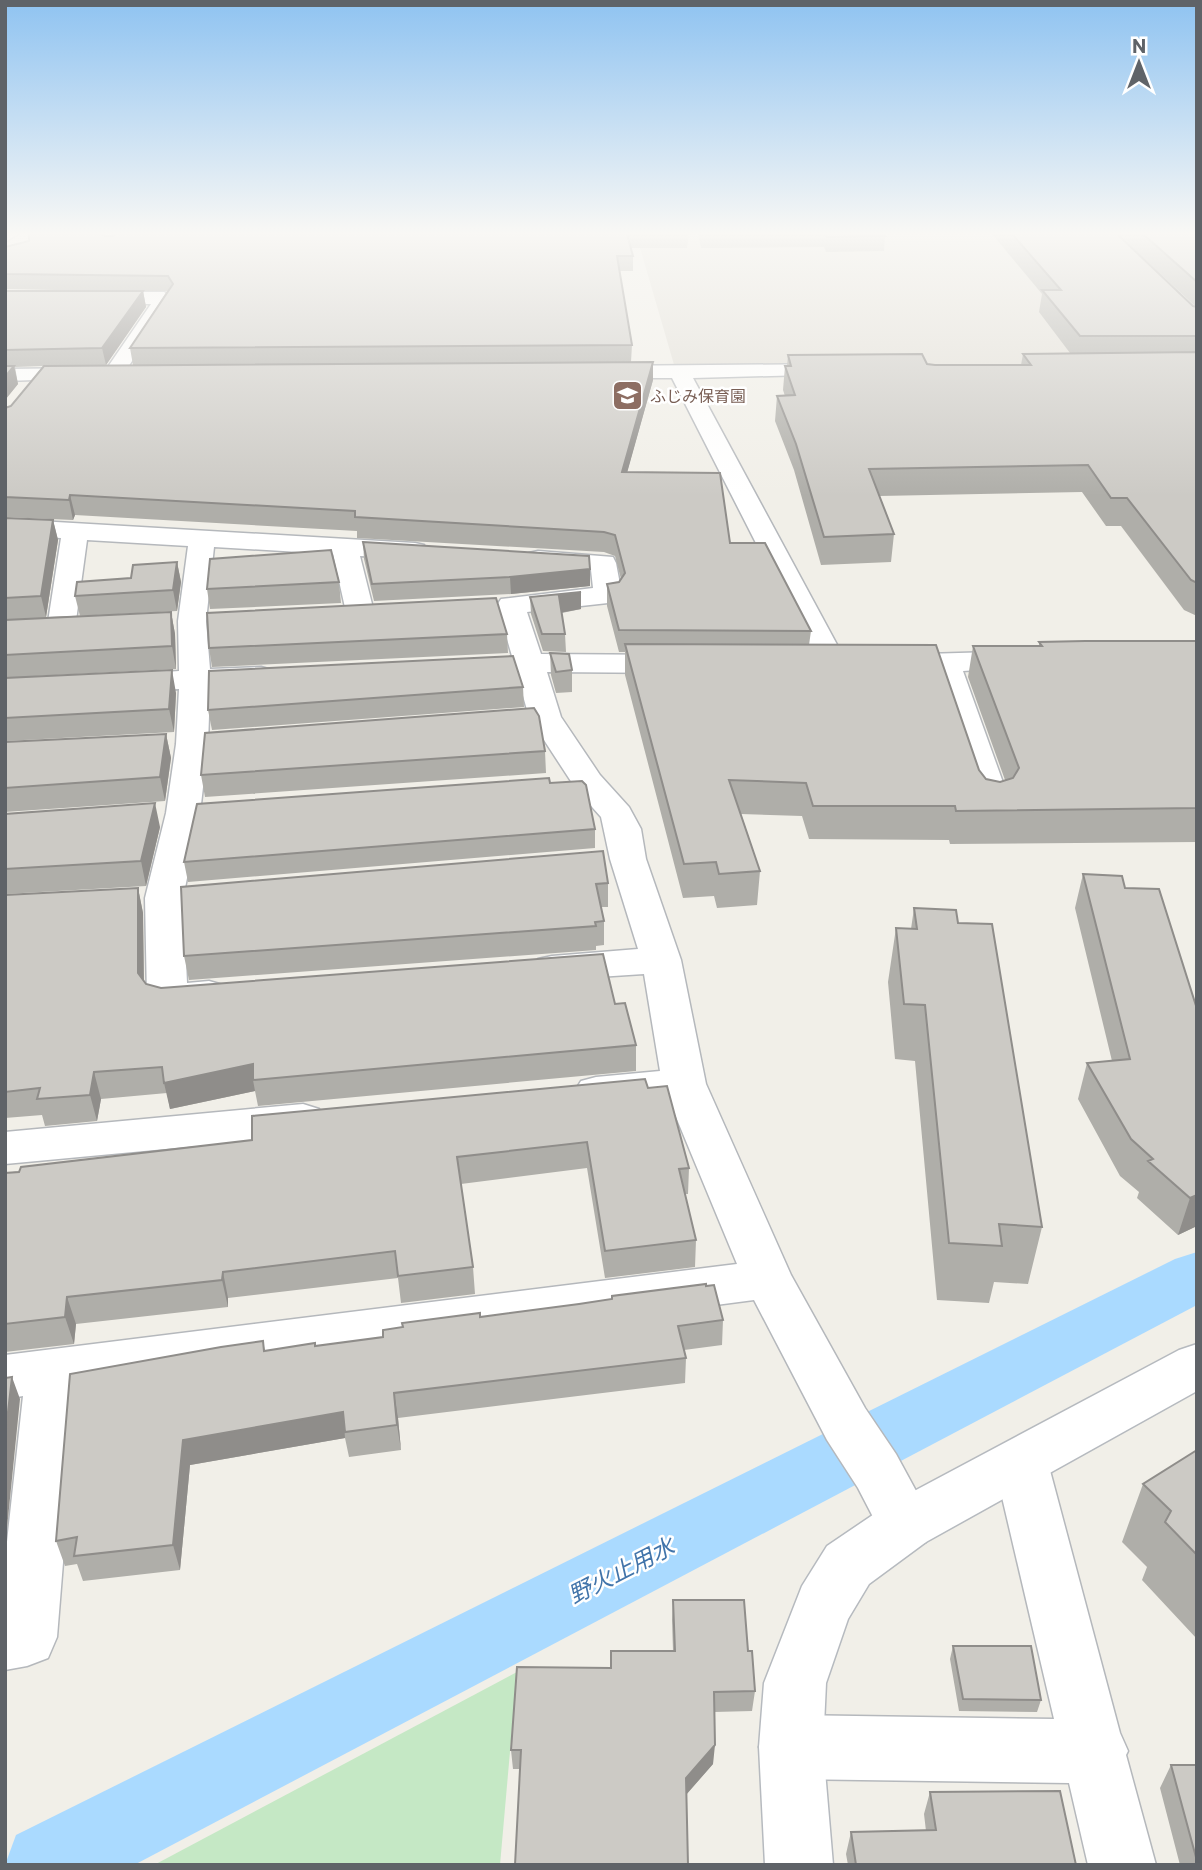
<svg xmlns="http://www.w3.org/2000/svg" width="1202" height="1870" font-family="Commissioner,'Noto Sans JP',sans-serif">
<rect width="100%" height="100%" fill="#f1efe8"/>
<!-- education -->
<path fill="#e1ded6" d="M636,234h448l113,129 -522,5z"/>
<!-- green -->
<path fill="#c5e8c5" d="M517,1672l-17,193h-346z"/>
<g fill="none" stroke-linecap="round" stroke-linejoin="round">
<!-- canal -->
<path fill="#aadaff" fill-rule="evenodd" d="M1197,1252v53l-1063,560h-129l11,-30 1159,-576z"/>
<defs>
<path id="street" d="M5,292h159l9,6 -52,80h-14l-4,-4 48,-70h-146z
M836,364l7,2 3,4 -3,4 -150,4 155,287 -4,6 -11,3 -11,-3 -4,-6 -146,-287h-70l-7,-2 -4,-4 4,-4 7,-2z
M87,368l7,2 4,4 -4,4 -89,3v-12z
M5,519l410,24 9,2 4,6 -4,6 -9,2 -55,-3 14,56 -4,6 -10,3 -10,-3 -4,-6 -13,-58 -119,-7 -8,74 4,48 51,-2 11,3 4,6 -4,6 -62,6 -2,56 -8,69 -17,85 4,85 22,-2 14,4 6,9 -6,9 -56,8 -14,-4 -6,-9 -2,-100 21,-85 10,-69 3,-55 -58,3 -11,-2 -4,-7 4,-7 69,-5 -1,-50 10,-75 -101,-6 -12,88 -4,6 -10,3 -10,-3 -4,-6 14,-90 -56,-3z
M538,551l75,6 3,6 6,32 -4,6 -10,2 -81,9 14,42 136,1 11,3 4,6 -4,6 -11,3 -130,-1 14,45 39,58 29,32 12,22 5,30 35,101 25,124 85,191 74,133 31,46 38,70 -8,18 -20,8 -20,-8 -28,-54 -31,-48 -73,-140 -677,89 -20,248 -9,21 -21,8 -22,4v-110l18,-164 -18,3v-44l732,-91 -68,-164 -73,7 -15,-4 -7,-11 7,-11 15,-4 64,-6 -16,-97 -92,6 -14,-3 -6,-9 6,-9 14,-3 86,-7 -28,-90 -9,-42 -25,-28 -47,-72 -13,-46 -7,-2 -4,-6 7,-7 -15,-51 4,-6 92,-11 -2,-18 -62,-5 -4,-6 4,-6z
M1023,651l11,3 4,6 -4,6 -71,5 47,131 -5,7 -12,3 -12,-3 -5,-7 -43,-130 -42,1 -11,-3 -4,-6 4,-6 11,-3z
M303,1104l16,5 6,11 -6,11 -16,5 -298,28v-32z
M1021,1439l19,7 8,17 72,270 8,18 -2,4 30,110h-68l-19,-82 -278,-4 -23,-9 -9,-23 9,-23 23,-9 263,4 -60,-256 8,-17z"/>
<path id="secondary" d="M5,234h13l-13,8z
M1197,1344v47l-271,151 -57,42 -21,35 -22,64 -3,64 10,118h-68l-6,-118 5,-64 38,-97 25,-40 59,-40 293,-156z"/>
</defs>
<!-- street casing -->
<use href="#street" stroke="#b5b8bc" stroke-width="3"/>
<!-- secondary casing -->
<use href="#secondary" stroke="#b6babf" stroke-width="3"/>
<!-- street -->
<use href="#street" fill="#fff" fill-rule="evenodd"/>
<!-- secondary -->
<use href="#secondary" fill="#fff" fill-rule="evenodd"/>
</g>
<!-- wall -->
<path fill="#afaea9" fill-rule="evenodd" d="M114,234h575l-2,14h-56l2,8v15h-14l13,74 -1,17 22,18 -26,92 103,71 81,88 -2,14 170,125 7,9 14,3 5,-2 -37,-103 5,-31h66v-4l158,-1v201l-247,2 -1,-4 -140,-1 -7,-23 -61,-2 19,57 -3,34 -40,3 -3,-12 -31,2 -58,-223v-23h-6l-12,-46v-22l12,-2 2,-3 -6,-23 -11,-4 -247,-14v-7l-282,-16 -2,5 -68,-3v-109l6,-2 32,-40 -28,1 3,17 -13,16v-109h97l-97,-2v-42l108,-11zM143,291h24l-37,57 3,17h-27l40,-58z
M698,234h185l2,2 -1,15 -58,1 -2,-5 -123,1z
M992,234h205v382l-13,-6 -63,-84h-15l-24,-34 -203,4 15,38 -3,28 -70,3 -27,-95 -19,-49 2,-25h8l-2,-6 2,-24h2l1,-11 139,9 8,1h86l2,-11 47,-1 -31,-41 3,-18zM1126,242l69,64h-2z
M5,518l48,2 5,20 -12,77 125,-5 4,22 1,35 -140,7 140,17 -2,39 -169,9z
M363,542l227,27v17l-79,8 -137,7 -10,-42z
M177,562l4,20 -4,29 -97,5 -5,-20 56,-18z
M339,582l2,21 -131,6 -3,-20z
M581,592v17l-19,4 3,21 1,18 -23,-1 -12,-37 -1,-17z
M507,634l1,19 -296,14 -3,-19z
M550,653l22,17v22l-16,1 -5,-18z
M523,687l1,20 -312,23 -4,-20z
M166,734l5,24 -6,43 -160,11v-70z
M545,751l1,22 -341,24 -4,-22z
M550,783l45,46v19l-407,34 -4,-20z
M5,814l155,13 -14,59 -141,8z
M1083,874l42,14 72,338 -19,9 -41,-37 2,-6 -19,-16 -42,-77 9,-36 25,-2 -37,-153z
M608,883v24h-7l3,14v24l-8,1v4l-407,30 -5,-24 -3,-69z
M138,888l5,25 1,68 2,3 15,4 454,16 21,41v26l-378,35 -3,-15 -85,18 -3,-16 -66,6 -4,22 -52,5 -3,-11 -37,3v-223z
M914,908l44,15 84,304 -14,57 -34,-2 -5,21 -52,-3 -22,-239 -20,-2 -7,-77 8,-54 15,1z
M648,1088l41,80 -1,26h-3l11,46 -1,27 -90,11 -18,-110 -126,16 12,83 2,27 -74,9 -3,-25 -170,20v9l-152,17 -2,20 -69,8v-179z
M480,1317l243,3 -1,25 -38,5 2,8 -1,25 -287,35 3,32 -52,7 -4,-19 -155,27 -10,105 -97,11 -6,-17 -12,2 -9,-25 207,-200 2,10 50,-5 68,-9z
M1197,1450v189l-55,-59 5,-13 -25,-25 21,-58z
M673,1600l75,51 7,40 -3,20 -38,1 -1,52 -27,31 -166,-26h-7l-2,-19 100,-82 62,-17 -1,-31z
M953,1646l88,54 -4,12 -78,-1 -9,-52z
M1171,1765h26v100h-17l-20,-77z
M930,1792l146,73h-228l-2,-11 5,-22 75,-1 -2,-17z"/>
<!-- shaded-wall -->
<path fill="#8f8d8a" d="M143,291l3,16 -40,58 -4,-17z
M653,362v18l-31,111v-19z
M14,366l4,18 -13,16v-23z
M70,495l5,20 -2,5 -4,-20z
M53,520l5,20 -12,77 -5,-21z
M177,562l4,20 -4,29 -4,-21z
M590,569v17l-79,8 -1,-17z
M581,592v17l-22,4v-17z
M171,612l4,22 1,35 -4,-23z
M172,670l4,23 -2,39 -5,-23z
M166,734l5,24 -6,43 -5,-24z
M155,803l5,24 -14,59 -5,-25z
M138,888l5,25 1,85 -6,-25z
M253,1064v16l2,11 -85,18 -6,-26z
M94,1072l7,27 -4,22 -7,-26z
M1197,1195v31l-19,9 12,-37z
M223,1272l5,26v9l-6,-27z
M67,1297l9,27 -2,20 -9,-27z
M12,1377l8,22 -15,149v-110z
M394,1393l4,25 3,32 -4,-25z
M343,1412l2,26 -155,27 -10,105 -7,-25 10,-105z
M715,1745l-2,19 -29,33 2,-19z"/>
<!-- building -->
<path fill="#cccac5" stroke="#8f8d8a" stroke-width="2" d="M29,234h72l4,2h8l1,-2h513l6,22h-16l15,89 -502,3 43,-64 -5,-8 -163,-2v-27l24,-6z
M826,234h57l2,2 -58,1z
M1012,234h105l76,72 4,1v29h-117l-38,-46h19z
M1143,234h54v48z
M5,291h138l-41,57 -97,2z
M1197,352v231l-6,-3 -64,-82h-16l-23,-33 -219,4 25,65 -70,3 -28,-93 -19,-48 18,-1 -10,-29h6l-3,-11 134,-1 5,10 8,1h96l-8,-11z
M653,362l-31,110 98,1 10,70h35l46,88 -192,-1 -12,-46 12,-2 6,-9 -10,-38 -11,-3 -249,-15v-6l-285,-16 -1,5 -64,-3v-89l6,-2 33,-40z
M5,366h9l-9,11z
M5,518l48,2 -12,76 -36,2z
M363,542l226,14 1,13 -80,8 -138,7z
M331,550l8,32 -132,7 3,-30z
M177,562l-4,28 -98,6 2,-14 54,-4 2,-13z
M581,592l-22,4 6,38h-23l-12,-37z
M496,598l11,36 -298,14 -2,-35z
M171,612l1,34 -167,9v-35z
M1085,641h112v167l-241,3 -1,-5h-142l-7,-23 -77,-3 31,91 -41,3 -3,-12 -32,2 -59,-220 311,1 43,125 7,9 14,3 13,-4 6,-10 -46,-122h69l-3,-4z
M550,653l19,1 3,16 -16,2z
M513,656l10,31 -315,23 1,-39z
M172,670l-3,39 -164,9v-40z
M534,708l5,8 6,35 -344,24 4,-42z
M166,734l-6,43 -155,11v-46z
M549,778l1,5 32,-2 4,4 9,44 -411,33 13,-58z
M155,803l-14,58 -136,8v-55z
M603,851l5,32 -12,1 8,37 -9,1 1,4 -412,30 -3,-69z
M1083,874l39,2 3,12 34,1 38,120v186l-7,3 -42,-37 5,-2 -22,-20 -44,-76 43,-4z
M138,888v85l8,11 15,4 442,-34 12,50 10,-1 11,42 -383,35v-16l-89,19 -2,-16 -68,5 -4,23 -53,4 3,-11 -35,4v-197z
M914,908l42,2 2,13 34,1 50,303 -43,-3 3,22 -53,-3 -24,-238 -21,-1 -8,-76 21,1z
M645,1079l3,9 19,-2 22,82 -10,1 17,71 -91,11 -18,-109 -130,15 16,110 -75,9 -3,-25 -172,21 -1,8 -155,17 -2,20 -60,7v-151l14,-1 2,-5 231,-27v-24z
M706,1284v2l8,-1 9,35 -45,6 8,32 -292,35 3,32 -52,7 -2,-20 -160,28 -10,105 -99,11 3,-19 -21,4 14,-167 151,-27 42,-6 1,10 51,-8v3l68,-9v-7l20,-3 -1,-4 78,-10v4l99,-13 33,-5v-3z
M12,1377l-7,61v-60z
M1197,1450v105l-32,-33 6,-11 -28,-27z
M673,1600h71l4,51h4l3,40 -41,1 1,53 -29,33 2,87h-173l6,-115h-10l6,-83 94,1v-17h64z
M953,1646h78l10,54 -78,-1z
M1171,1765h26v96z
M1060,1791l16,74h-220l-5,-33 85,-2 -6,-38z"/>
<!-- sky -->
<linearGradient id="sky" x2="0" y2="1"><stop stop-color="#8fc3f1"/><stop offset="0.47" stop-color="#f9f8f5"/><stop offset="1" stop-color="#f9f8f5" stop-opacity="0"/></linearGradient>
<rect width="1202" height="496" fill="url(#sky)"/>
<!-- icons -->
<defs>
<symbol id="school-square" viewBox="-11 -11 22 22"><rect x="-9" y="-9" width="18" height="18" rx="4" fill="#8d6e63" stroke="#fff"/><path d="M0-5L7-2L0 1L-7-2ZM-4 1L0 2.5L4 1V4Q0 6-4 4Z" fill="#fff"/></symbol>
</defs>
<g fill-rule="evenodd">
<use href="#school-square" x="610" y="378" width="35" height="35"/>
</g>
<g text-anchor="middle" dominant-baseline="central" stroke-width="5" stroke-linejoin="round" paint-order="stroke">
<!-- far-education labels -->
<g font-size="16" fill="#785e54" stroke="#fff" text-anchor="start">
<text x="650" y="395">ふじみ保育園</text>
</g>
<!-- near-water labels -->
<g font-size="23" font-style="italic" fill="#4174aa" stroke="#fff">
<text transform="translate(621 1570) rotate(-27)">野火止用水</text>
</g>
</g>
<!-- border -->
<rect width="1202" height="1870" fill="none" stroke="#5f6368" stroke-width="14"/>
<!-- north arrow -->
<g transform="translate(1139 63)" stroke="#ffffff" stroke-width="5" paint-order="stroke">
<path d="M0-5L12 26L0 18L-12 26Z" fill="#5f6368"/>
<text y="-10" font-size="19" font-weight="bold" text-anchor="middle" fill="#5f6368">N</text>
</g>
</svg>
